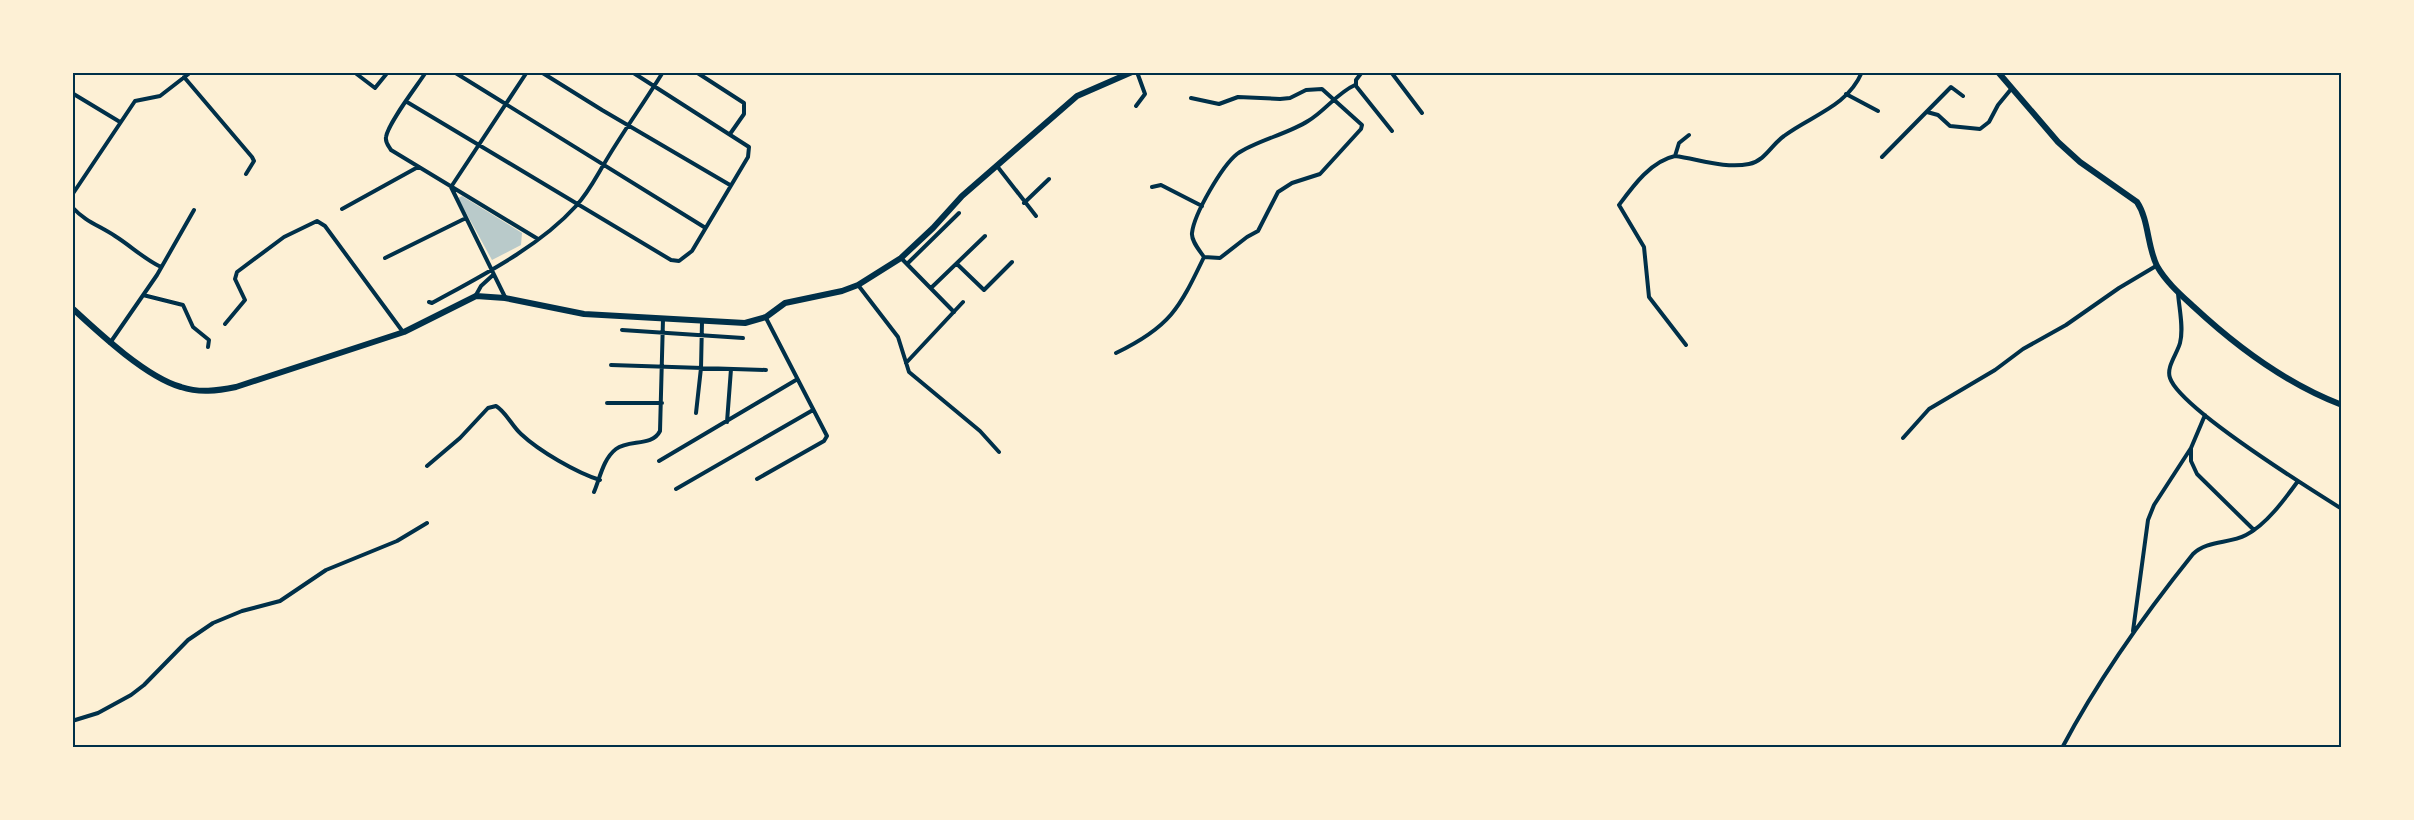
<svg xmlns="http://www.w3.org/2000/svg" width="2414" height="820" font-family="'Fira Sans Condensed',sans-serif">
<rect width="100%" height="100%" fill="#fdf0d5"/>
<!-- green -->
<path fill="#b9caca" d="M462,196l60,37 -1,12 -29,15 -34,-62z"/>
<g fill="none" stroke-linecap="round" stroke-linejoin="round">
<!-- minor -->
<path stroke="#003049" stroke-width="4" d="M354,72l21,16 13,-16
M426,72c-9,14 -38,51 -40,65 -1,6 3,9 5,13l147,89
M454,72l250,155
M541,72l61,38 128,75
M696,72l48,31v11l-14,20
M1362,72l-6,8v6l36,45
M1391,72l31,41
M184,77l68,80 2,4 -8,13
M72,93l48,29
M1846,94l32,17
M1191,98l28,6 19,-7 42,2 10,-1 16,-8 16,-1 40,36 -1,4 -41,45 -28,9 -14,9 -20,39 -11,6 -27,21 -16,-1c-4,-6 -13,-16 -12,-24 2,-19 30,-67 45,-79 18,-13 51,-20 71,-33 17,-10 29,-28 47,-36
M407,102l264,158 8,1 13,-10 56,-94 1,-10 -117,-75
M1136,106l9,-12 -8,-22
M1927,112l11,3 12,11 30,3 9,-7 9,-17 14,-17
M1675,156l4,-13 10,-8
M1882,157l69,-70 12,9
M997,166l39,50
M1152,187l9,-2 41,21
M72,195l63,-94 25,-5 31,-24
M1024,203l25,-24
M72,207c14,15 26,18 43,29 16,10 29,23 46,31
M342,209l76,-42
M385,258l81,-40
M901,258l53,54
M907,264l52,-51
M957,264l27,26 28,-28
M858,285l40,52 11,35 71,59 19,21
M931,288l54,-52
M2178,293c1,15 6,35 2,50 -3,11 -14,24 -10,35 10,30 140,111 172,131
M143,295l40,10 10,22 16,13 -1,7
M476,295l5,-9 12,-11
M505,297l-54,-110 76,-115
M429,302l3,1c49,-27 107,-56 144,-97 12,-13 19,-27 28,-42 18,-31 40,-61 59,-92
M225,324l20,-24 -10,-21 2,-7 47,-35 33,-16 8,5 78,106
M622,330l121,8
M110,343l47,-68 37,-65
M1686,345l-37,-48 -5,-50 -25,-42c14,-19 32,-44 56,-49 23,3 50,13 74,8 16,-3 23,-20 35,-28 28,-21 63,-29 78,-64
M1116,353c54,-26 63,-44 88,-96
M906,363l57,-61
M611,365l155,5
M607,403h55
M696,413l5,-45 1,-46
M2205,415l-14,33v13l6,13 57,56
M727,422l4,-53
M1903,438l26,-29 66,-39 28,-21 43,-24 53,-37 37,-22
M659,461l137,-81
M427,466l33,-28 28,-30 8,-2c10,6 16,20 25,28 18,17 56,39 79,46
M757,479l67,-38 3,-5 -61,-118
M676,489l137,-79
M594,492c6,-14 9,-33 22,-43 13,-10 36,-2 44,-18l3,-112
M2133,631l15,-111 6,-15 37,-57
M72,721l26,-8 33,-18 13,-10 44,-45 25,-17 29,-12 38,-10 46,-31 71,-29 30,-18
M2062,748c37,-70 82,-133 131,-194 14,-14 36,-10 53,-19 20,-10 39,-36 52,-54"/>
<!-- primary -->
<path stroke="#003049" stroke-width="6" d="M1998,72l60,70 22,20 57,40c12,18 10,44 20,64 9,16 24,29 37,41 43,40 93,77 148,98
M72,308c27,25 74,69 109,79 18,6 36,4 55,0l168,-55 72,-36 29,2 79,16 161,9 21,-6 19,-14 57,-12 16,-6 43,-27 32,-30 29,-32 115,-100 55,-24"/>
</g>
<!-- border -->
<rect width="2414" height="820" fill="none" stroke="#fdf0d5" stroke-width="147"/>
<rect x="74" y="74" width="2266" height="672" fill="none" stroke="#003049" stroke-width="2"/>
</svg>
